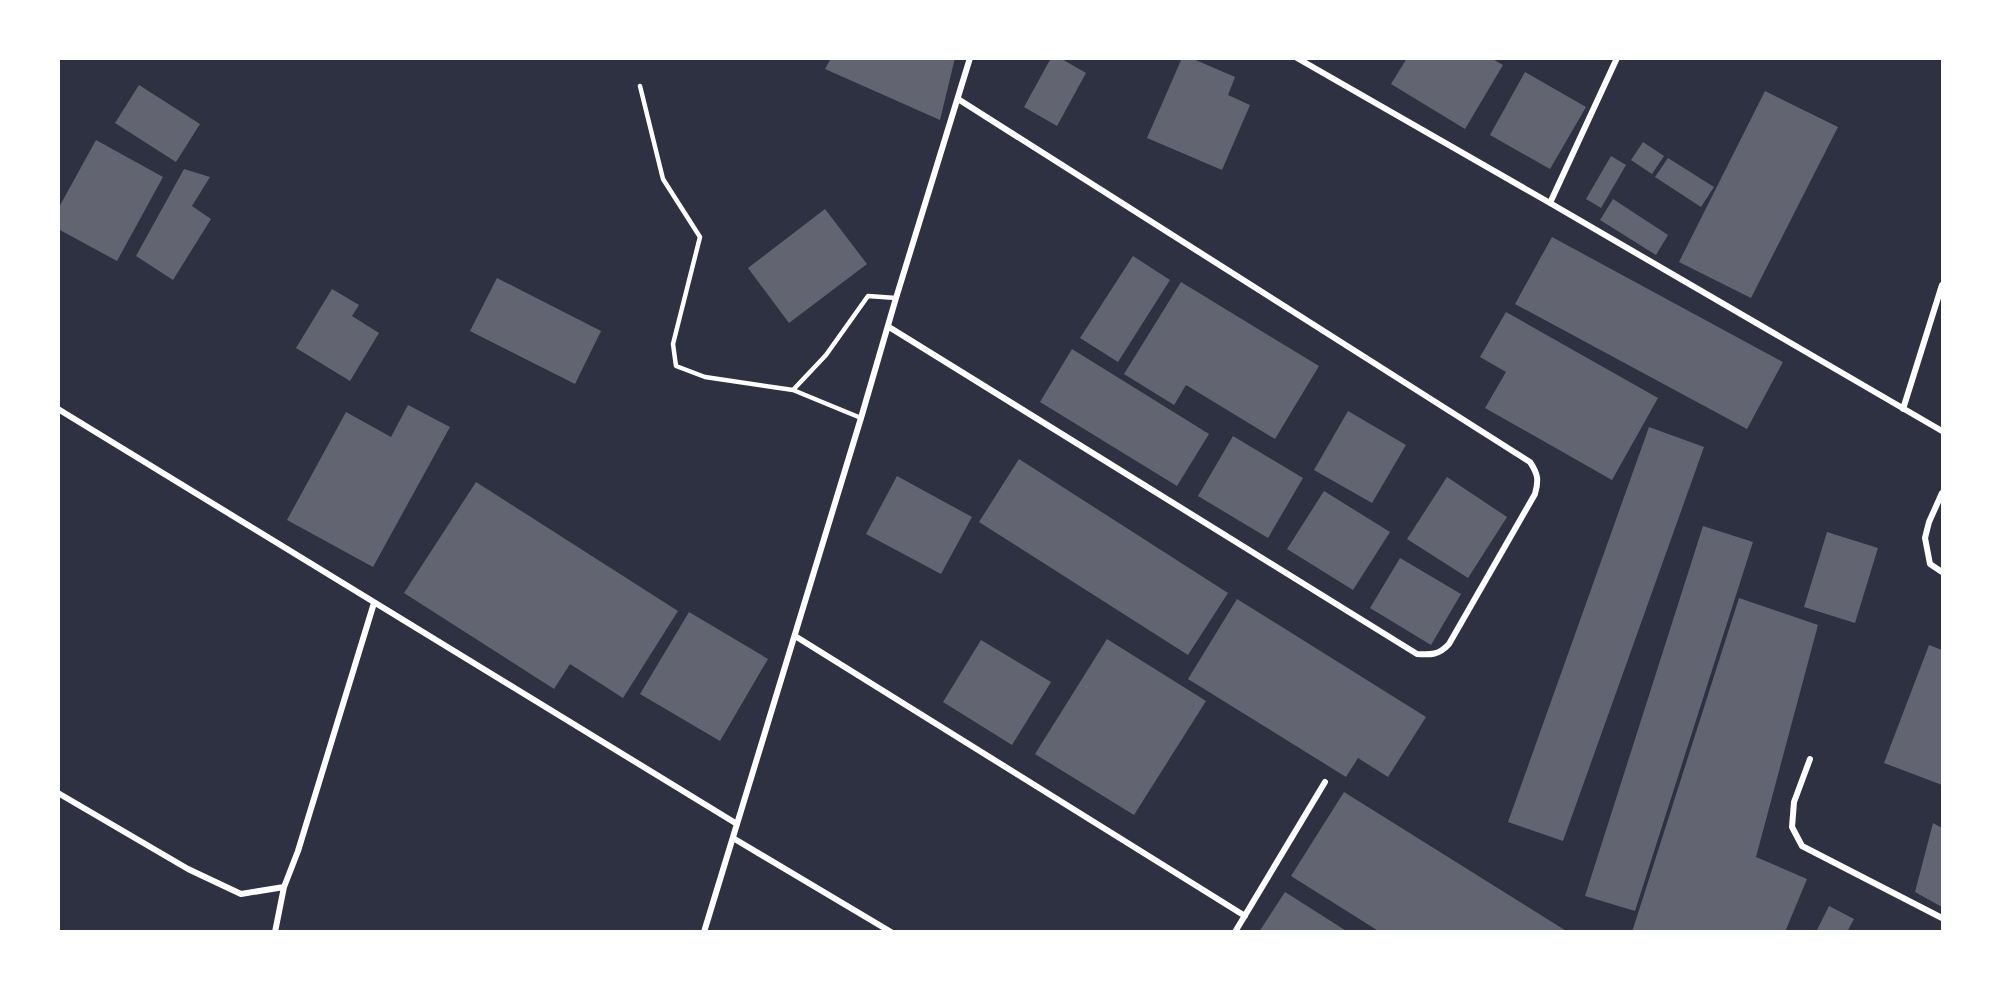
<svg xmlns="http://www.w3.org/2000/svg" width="2001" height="990" font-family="Inter,sans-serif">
<rect width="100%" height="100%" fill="#2d3142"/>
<!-- building -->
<path fill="#626471" d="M831,58h124l-15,62 -115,-51z
M1051,58h9l26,15 -29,53 -33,-19z
M1182,58h9l44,19 -7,18 22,10 -28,65 -75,-32z
M1407,58h84l12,7 -38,64 -74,-45z
M1525,72l61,35 -36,62 -60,-34z
M139,85l61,39 -24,38 -61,-39z
M1765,91l73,36 -87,171 -72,-36z
M96,140l67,37 -46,84 -59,-32v-20z
M1643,142l21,14 -12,18 -21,-14z
M1611,156l15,9 -25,43 -15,-9z
M1668,158l46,29 -13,20 -46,-30z
M184,169l26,8 -18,29 19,13 -38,61 -37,-24z
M1613,199l55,36 -12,20 -56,-35z
M825,209l42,55 -78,59 -41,-55z
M1552,237l231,125 -36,67 -232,-125z
M1133,256l37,24 -52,82 -38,-24z
M497,278l104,53 -26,53 -105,-53z
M1181,282l138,84 -44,73 -89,-54 -12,20 -50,-31z
M332,289l27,16 -7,11 27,17 -29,48 -54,-33z
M1506,312l152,86 -46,82 -127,-72 21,-36 -26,-15z
M1072,349l137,85 -32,52 -137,-84z
M408,405l42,22 -77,140 -86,-47 59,-108 45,25z
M1348,411l58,34 -34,58 -58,-33z
M1649,427l55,20 -141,394 -55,-19z
M1233,436l70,42 -35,60 -70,-42z
M1019,459l209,134 -40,62 -209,-133z
M897,476l75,41 -31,57 -75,-40z
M1447,477l60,40 -39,61 -61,-39z
M476,482l202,129 -55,87 -53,-34 -16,25 -150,-96z
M1324,491l66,41 -37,58 -66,-41z
M1703,526l50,16 -118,369 -50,-15z
M1827,532l51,16 -23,75 -51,-16z
M1400,558l61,36 -30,51 -61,-37z
M1739,598l79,27 -62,232 51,22 -22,53h-153z
M1237,599l189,118 -38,60 -30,-19 -12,19 -158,-98z
M689,612l79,47 -48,82 -80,-47z
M1107,639l99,62 -72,114 -99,-61z
M981,640l70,42 -39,63 -69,-43z
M1929,645l13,5v135l-58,-22z
M1344,792l224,140h-188l-89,-56z
M1933,823l9,5v79l-27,-15z
M1285,892l63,40h-89z
M1829,906l25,13 -7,13h-31z"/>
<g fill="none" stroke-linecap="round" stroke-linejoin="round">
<!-- service -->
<path stroke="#fff" stroke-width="4.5" d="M640,86l23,93 37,58 -27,107 3,22 29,11 88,13 33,-35 42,-59 28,2
M793,390l68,28"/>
<!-- minor -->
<path stroke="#fff" stroke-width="6" d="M1297,58l253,145 392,228
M1550,203l67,-145
M889,327l528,327c14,1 22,1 32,-10l86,-150c4,-14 3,-20 -5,-32l-572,-363
M58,409l679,415
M1903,409l39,-124
M1942,493l-13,29 -4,16 5,26 12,8
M795,636l450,280
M1810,759l-16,43 -2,25 10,19 140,72
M58,793l130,76 53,25 43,-7 14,-36 76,-248
M733,838l158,94
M275,932l9,-45
M704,932l157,-514 35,-120 74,-240
M1235,932l90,-150"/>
</g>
<!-- border -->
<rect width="2001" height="990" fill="none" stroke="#ffffff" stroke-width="120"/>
</svg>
